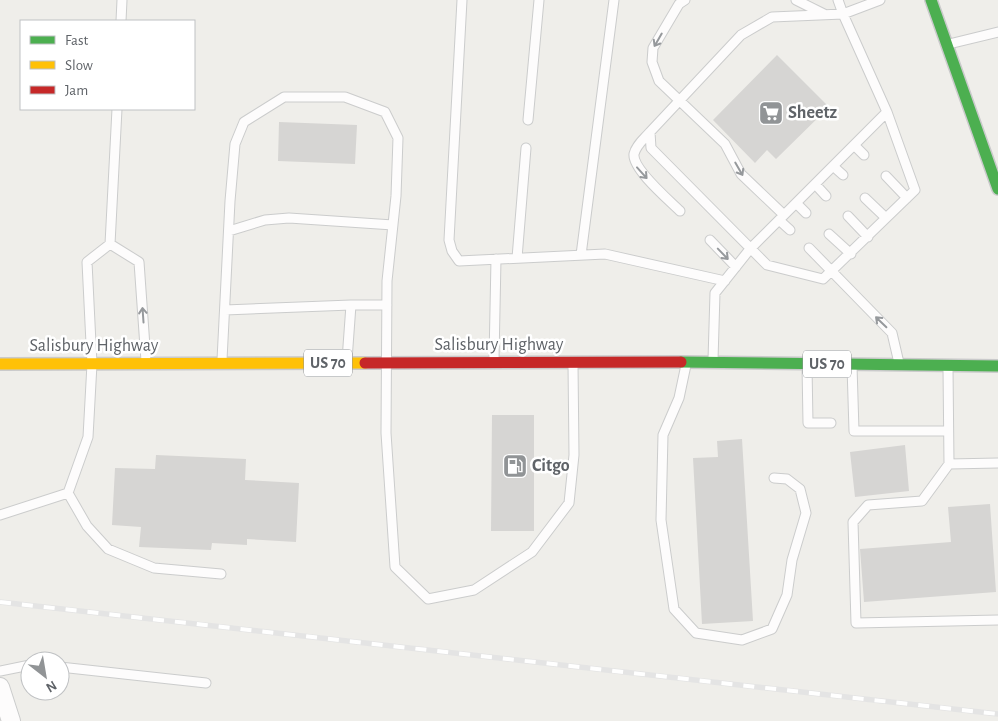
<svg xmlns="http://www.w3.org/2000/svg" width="998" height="721" font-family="'Alegreya Sans',sans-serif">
<rect width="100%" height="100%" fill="#efeeea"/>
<!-- building -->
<path fill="#d6d5d3" d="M777,55l52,52 -53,52 -9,-9 -12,13 -42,-43z
M279,122l78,3 -2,39 -77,-3z
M492,415h42v116h-43z
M742,439l11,182 -51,3 -9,-166 25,-1 -1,-16z
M905,445l4,46 -54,6 -5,-45z
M156,455l90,4 -1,21 54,3 -3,59 -49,-3v6l-35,-2 -1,7 -72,-3 2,-20 -29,-2 3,-57 40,1z
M990,504l6,88 -132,10 -4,-53 91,-7 -3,-35z"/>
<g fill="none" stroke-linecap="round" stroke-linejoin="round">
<defs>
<path id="lane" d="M462,0l-13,240 3,11 7,10 146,-7 120,27
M685,0l-6,4 -26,44 -1,14 7,19 66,63 16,30 43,41
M796,0l28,14
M838,0l5,14 -71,3 -31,18 -91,97 1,16 116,117 56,14 92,-89 -28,-78
M121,21l1,-21
M949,44l49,-12
M528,120l11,-120
M650,132c-6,7 -14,13 -16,22 -2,15 35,46 46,57
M854,145l10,10
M833,166l10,9
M886,176l21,22
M815,184l11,12
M865,198l21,20
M796,203l10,10
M848,216l20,21
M779,220l11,10
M229,231l36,-11 24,-2 104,7
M829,234l22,20
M710,240l26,27
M110,244l7,-135
M809,248l83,85 7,30
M581,255l33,-255
M517,258l9,-110
M351,305h36
M225,310l126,-5 -4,55
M494,359l2,-100
M222,360l8,-159 5,-57 9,-22 40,-25h61l40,15 13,26 -2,58 -9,85 -1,152 9,134 33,32 46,-9 58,-38 37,-49 5,-48 -1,-91
M713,360l2,-67 35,-44 137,-137 -44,-98 37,-14
M686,365l-7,33 -16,37 -2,85 13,89 22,24 46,7 30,-11 15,-34 5,-35 14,-47 -6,-24 -13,-10 -13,-1
M807,366l1,57h23
M852,366l2,65h94
M948,368l1,96 49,-1
M949,464l-27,37 -54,4 -15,17 3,101 142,-3
M68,493l19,33 21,23 46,19 67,6
M0,515l68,-22 20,-56 4,-73 -5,-102 23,-18 29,18 7,99
M60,667l146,16
M0,671l30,-6"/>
<path id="street" d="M0,687l11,34"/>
<path id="fast" d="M931,0l67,189
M681,362l317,4"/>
<path id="slow" d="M0,364l365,-1"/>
<path id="jam" d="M365,363l316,-1"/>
</defs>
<!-- lane casing -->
<use href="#lane" stroke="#cbcccc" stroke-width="11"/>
<!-- street casing -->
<use href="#street" stroke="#cbcccc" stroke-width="20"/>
<!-- fast casing -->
<use href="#fast" stroke="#cacacb" stroke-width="14"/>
<!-- slow casing -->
<use href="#slow" stroke="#cacacb" stroke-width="14"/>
<!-- jam casing -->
<use href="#jam" stroke="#cacacb" stroke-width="14"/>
<!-- lane -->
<use href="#lane" stroke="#fdfcfc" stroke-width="9"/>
<!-- street -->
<use href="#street" stroke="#fdfcfc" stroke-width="18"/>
<!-- fast -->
<use href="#fast" stroke="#4caf50" stroke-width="11"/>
<!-- slow -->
<use href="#slow" stroke="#ffc107" stroke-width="11"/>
<!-- jam -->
<use href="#jam" stroke="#c62828" stroke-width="11"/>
<defs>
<path id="rail" d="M0,602l998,112"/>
</defs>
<!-- rail casing -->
<use href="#rail" stroke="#e4e4e4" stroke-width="5.5"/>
<!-- rail -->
<use href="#rail" stroke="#fff" stroke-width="4" stroke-dasharray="11" stroke-linecap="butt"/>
</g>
<!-- one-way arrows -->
<defs><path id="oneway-shaft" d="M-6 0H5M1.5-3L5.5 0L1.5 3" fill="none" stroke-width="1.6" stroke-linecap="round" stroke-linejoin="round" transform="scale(1.25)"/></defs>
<g stroke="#96999c">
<use href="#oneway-shaft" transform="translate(658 40) rotate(120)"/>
<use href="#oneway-shaft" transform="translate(739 169) rotate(60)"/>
<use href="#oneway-shaft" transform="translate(642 173) rotate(48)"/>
<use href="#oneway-shaft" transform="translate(723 254) rotate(46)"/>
<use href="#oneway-shaft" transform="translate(143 315) rotate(-94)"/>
<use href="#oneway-shaft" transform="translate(881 322) rotate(-136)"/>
</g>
<!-- icons -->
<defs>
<symbol id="supermarket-square" viewBox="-11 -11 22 22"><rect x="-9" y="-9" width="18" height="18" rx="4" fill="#919496" stroke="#fff"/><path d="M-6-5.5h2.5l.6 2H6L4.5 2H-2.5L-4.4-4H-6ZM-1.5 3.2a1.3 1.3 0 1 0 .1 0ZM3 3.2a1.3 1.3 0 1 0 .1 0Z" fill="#fff"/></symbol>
<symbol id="fuel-square" viewBox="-11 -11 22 22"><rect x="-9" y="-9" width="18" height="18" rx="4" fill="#919496" stroke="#fff"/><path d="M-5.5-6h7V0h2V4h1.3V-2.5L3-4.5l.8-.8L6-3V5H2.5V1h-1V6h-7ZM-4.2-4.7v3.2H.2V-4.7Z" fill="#fff"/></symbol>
</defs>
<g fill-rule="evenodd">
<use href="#supermarket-square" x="757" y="99" width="28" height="28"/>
<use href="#fuel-square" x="501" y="452" width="28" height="28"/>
</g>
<g text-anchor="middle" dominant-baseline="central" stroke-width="5" stroke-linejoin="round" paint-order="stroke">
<!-- shield labels -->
<g fill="#fff" stroke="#8f9295" stroke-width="1">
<rect x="304" y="349.5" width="48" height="27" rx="4"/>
<rect x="803" y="350.5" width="48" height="27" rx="4"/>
</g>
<g font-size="16" font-weight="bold" fill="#5f6368">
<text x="328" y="363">US 70</text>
<text x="827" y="364">US 70</text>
</g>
<!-- poi labels -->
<g font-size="18" font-weight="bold" fill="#5f6368" stroke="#fff" text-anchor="start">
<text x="788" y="113">Sheetz</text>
<text x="532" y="466">Citgo</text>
</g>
<!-- street labels -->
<g font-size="18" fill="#5f6368" stroke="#fff">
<text x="499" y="345">Salisbury Highway</text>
<text x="94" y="346">Salisbury Highway</text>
</g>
</g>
<!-- legend -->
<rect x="20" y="20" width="175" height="90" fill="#ffffff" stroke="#bfc1c3"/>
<rect x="30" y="36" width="25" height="8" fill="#4caf50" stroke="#bfc1c3"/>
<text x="65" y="45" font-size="15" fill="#5f6368">Fast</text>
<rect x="30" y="61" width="25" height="8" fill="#ffc107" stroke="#bfc1c3"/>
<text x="65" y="70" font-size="15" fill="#5f6368">Slow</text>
<rect x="30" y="86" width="25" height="8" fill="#c62828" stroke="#bfc1c3"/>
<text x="65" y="95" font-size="15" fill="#5f6368">Jam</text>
<!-- north arrow -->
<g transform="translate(45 676) rotate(149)"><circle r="24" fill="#ffffff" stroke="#bfc1c3"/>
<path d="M0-4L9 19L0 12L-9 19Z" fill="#919496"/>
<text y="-8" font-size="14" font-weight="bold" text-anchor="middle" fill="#5f6368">N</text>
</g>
</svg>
